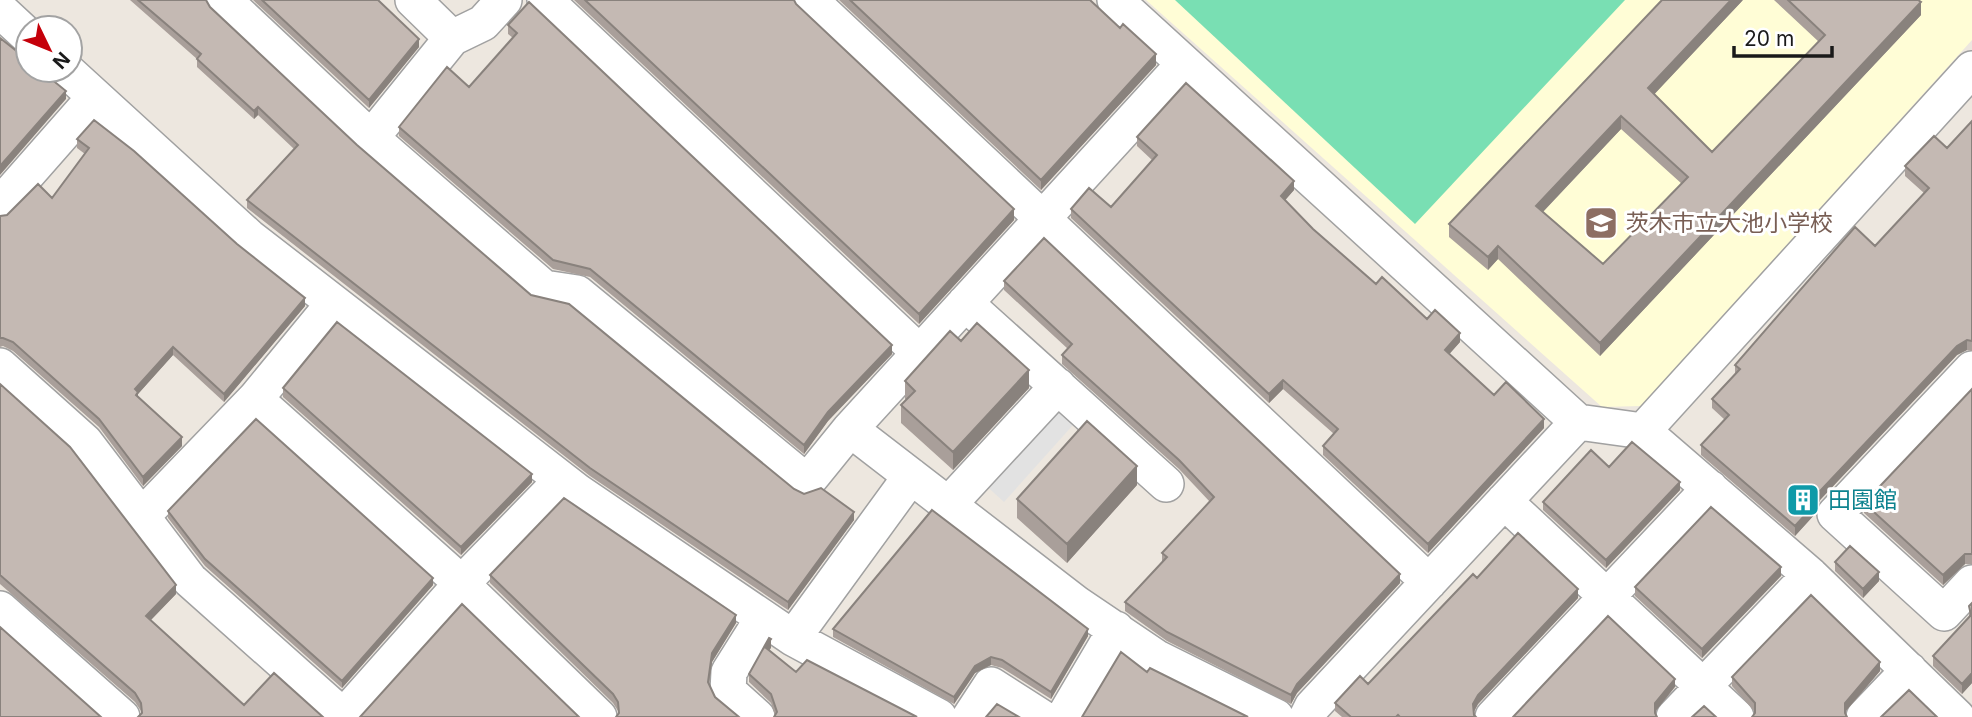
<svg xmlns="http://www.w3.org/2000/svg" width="1972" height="717" font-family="Inter,'Noto Sans JP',sans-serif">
<rect width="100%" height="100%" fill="#ede7df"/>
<!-- education -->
<path fill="#fffdd6" d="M1146,0h826v40l-331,366 -39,1z"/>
<!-- pitch -->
<path fill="#79dfb3" d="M1175,0h450l-210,224z"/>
<!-- parking -->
<path fill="#e2e2e2" d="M1051,406l22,19 -69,77 -22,-20z"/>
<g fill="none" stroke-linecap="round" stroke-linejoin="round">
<defs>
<path id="minor" d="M224,0l147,138 81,-100 31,-15 21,-23
M413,0l39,38
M545,0l375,353
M810,0l619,582
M1115,0l463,422 65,9 329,-362
M0,10l28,26
M66,70l183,167 329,255 215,146 146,79
M371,138l173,150 33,5 230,189 43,-53 334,-365
M0,205l95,-108
M965,303l201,181
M0,366l85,76 105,138 154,137
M1972,369l-137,145 109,99 28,-30
M255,399l193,172 151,146
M850,429l227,175 80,54 119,59
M1643,431l167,144 147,142
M1504,501l232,216
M948,505l110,-119
M142,516l113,-117 79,-96
M0,609l122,108
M793,638l118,-162
M343,717l119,-134 100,-103
M757,717l-29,-26 1,-19 34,-54
M970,717l21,-32 50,32
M1064,717l52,-88
M1307,717l5,-10 266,-285
M1493,717l217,-229
M1674,717l136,-142
M1864,717l45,-47"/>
</defs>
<!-- minor casing -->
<use href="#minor" stroke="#a1a1a1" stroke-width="38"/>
<!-- minor -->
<use href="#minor" stroke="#fff" stroke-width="35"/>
</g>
<!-- wall -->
<path fill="#a99f9a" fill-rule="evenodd" d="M130,0h76l4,7 147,138 174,150 263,194 60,31 -66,90 -198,-134 -343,-268v-8l47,-51 -36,-34 -4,4 -57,-52v-8z
M253,0h125l41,47 -50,61z
M574,0h220l2,4 218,216 -95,104z
M839,0h251l66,65 -115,125z
M1743,0l-89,94 58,58 107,-110 -45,-42h144l3,15 -321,341 -102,-97 -10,11 -39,-33v-13zM1621,129l61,55 -79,80 -60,-52z
M508,25l384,329 -64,67 -24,33 -214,-177 -37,-8 -154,-133v-9l70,-40 44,-49 -5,-4z
M1972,121v230l-5,-1 -10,5 -137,145 -5,14 -20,22 -94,-81v-10l24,-25 -13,-12v-9l23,-25v-9l140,-119 49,-53 -19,-17v-10l42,-18z
M1137,137l157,53 -9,10 28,29 63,55 84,58 -11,12 45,41 50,33 -116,125 -105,-98v-9l11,-12 -51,-45 -14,14 -198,-185v-9l40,-2 41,-47 -15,-14z
M77,139l228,167 -81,96 -51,-47 -35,39v3l44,49 -39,40 -44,-59 -86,-76 -10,-5 -3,1v-131l7,-1 45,-17 33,-44 -8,-6z
M1004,281l396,302 -103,110 -6,11 -124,-63 -42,-30v-9l37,-40v-9l48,-51 -31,-33 -117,-105v-9l6,-6 -64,-59z
M905,381l124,7 -76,82 -52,-47v-18l5,-5 -1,-1z
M0,384l176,210 -25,26 93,85 79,12 -182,-4v-2l-6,-9 -135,-118z
M283,388l249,94 -71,73 -178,-158z
M1972,389v175h-7l-22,21 -79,-72v-10z
M1609,467l71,23 -74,78 -63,-58v-8z
M1137,485l-70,78 -50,-45v-19z
M168,511l265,74 -91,103 -137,-122 -37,-48z
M1835,562l44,19 -16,17 -28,-27z
M490,575l246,48 -24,39 -3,22 6,13 -97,16v-2l-5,-8 -123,-120z
M1781,576l-79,82 -67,-62v-9z
M1477,578l101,20 -100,106 -4,8v3l2,2h-134l-7,-6v-8l33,-19z
M1972,603v80l-10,11 -29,-28v-10l36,-39v-11z
M833,629l255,7 -37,63 -49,-31 -11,-3 -16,8 -21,31 -121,-67z
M771,648l-2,2 27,22 -21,43 -4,-12 -22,-21v-8z
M1880,671l-35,41v1l-90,1v-2l-23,-26v-9z"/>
<!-- shaded-wall -->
<path fill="#89827d" d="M1731,0h12l-95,101v-13z
M1921,2v13l-321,341v-13z
M419,39v8l-50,61v-8z
M1156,54v11l-115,125v-10z
M66,91v8l-66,76v-9z
M258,107v8l-4,4v-8z
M1621,116v13l-85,90v-13z
M1294,181v9l-13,15v-9z
M1014,209v11l-95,104v-10z
M1498,246v13l-10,11v-13z
M305,298v8l-81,96v-8z
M1460,333v9l-15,17v-9z
M1967,340v10l-10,5 -137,145 -5,14 -20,22v-10l25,-35 137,-145z
M892,345v9l-64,67 -24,33v-9l24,-33z
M173,347v8l-35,39v7l-3,-12z
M1029,370v18l-76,82v-18z
M1283,380v9l-14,14v-9z
M1544,419v9l-116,125v-9z
M182,437v9l-39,40v-9z
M1137,466v19l-70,78v-19z
M532,474v8l-71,73v-8z
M1680,482v8l-74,78v-8z
M854,512v8l-66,90v-8z
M1965,554v10l-22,21v-10z
M1781,567v9l-79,82v-9z
M1879,572v9l-16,17v-9z
M1400,574v9l-103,110 -6,11v-9l6,-11z
M433,578v7l-91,103v-7z
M176,585v9l-30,31v-9z
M1578,589v9l-100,106 -5,9v-9l5,-9z
M736,615v8l-24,39 -4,29 4,-38z
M1088,629v7l-37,63v-7z
M771,639v9l-6,8v-9z
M991,657v8l-16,8 -21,31v-7l21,-31z
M1880,662v9l-35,41v-9z
M1972,673v10l-10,11v-10z
M1675,679v8l-20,25v-9z"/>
<!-- building -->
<path fill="#c4b9b3" stroke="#89827d" stroke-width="2" fill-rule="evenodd" d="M138,0h68l4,7 147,138 174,150 38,9 225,185 10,5 17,-6 33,24 -66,90 -198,-134 -343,-268 51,-55 -40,-38 -4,4 -57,-52 4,-5z
M262,0h116l41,39 -50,61z
M585,0h209l2,4 218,205 -95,105z
M850,0h240l30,28 3,-4 33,30 -115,126z
M1662,0h69l-83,88 64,64 113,-117 -37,-35h130l3,2 -321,341 -102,-97 -10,11 -39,-33zM1621,116l67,61 -85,87 -67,-58z
M529,2l363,343 -64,67 -24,33 -214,-176 -37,-9 -154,-133 48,-60 22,20 48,-54 -9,-8z
M0,38l28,22v10h12l26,21 -66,75z
M1186,83l108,98 -13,15 32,33 63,55 6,-7 45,42 8,-9 25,23 -15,17 49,45 12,-13 38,37 -116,125 -105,-98 15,-17 -55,-49 -14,14 -198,-185 18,-21 22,19 46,-52 -20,-18z
M94,120l40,31 103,93 68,54 -81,96 -51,-47 -38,42 3,3 -2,3 46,42 -39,40 -44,-58 -86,-77 -10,-4h-3v-122l7,-1 31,-31 14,14 37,-50 -12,-9z
M1972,121v220l-5,-1 -10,6 -137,145 -5,13 -20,22 -94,-81 28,-30 -17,-16 28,-30 -5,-4 120,-138 20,19 54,-58 -24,-22 29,-30 13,12z
M1044,238l356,336 -103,110 -6,11 -124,-63 -42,-30 42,-45 -5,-4 52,-56 -35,-37 -117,-105 10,-11 -68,-63z
M337,322l195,152 -71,73 -178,-159z
M977,323l52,47 -76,82 -52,-47 14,-14 -10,-10 45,-50 11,10z
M0,384l70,63 106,138 -30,31 98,89 30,-32 49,44h-185l4,-4 -1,-10 -6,-10 -135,-118z
M1972,389v165h-7l-22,21 -79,-72z
M256,419l177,159 -91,103 -137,-122 -37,-48z
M1087,421l50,45 -70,78 -50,-45z
M1632,442l48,40 -74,78 -63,-58 48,-52 18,17z
M564,498l172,117 -24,38 -4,29 7,15 24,20h-123l3,-4 -1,-11 -5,-8 -123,-119z
M1711,507l70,60 -79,82 -67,-62z
M932,510l156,119 -37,63 -49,-32 -11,-3 -16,9 -21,31 -121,-68z
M1518,533l60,56 -100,106 -5,9 1,11 2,2h-76l-2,-2 -2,2h-45l-16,-14 25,-27 8,8 105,-110 4,4z
M1850,546l29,26 -16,17 -28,-27z
M1811,595l69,67 -35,41v10l2,4h-95l3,-4v-10l-23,-26z
M1972,603v70l-10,11 -29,-28 38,-41 -2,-9z
M462,604l117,113h-219z
M1608,616l67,63 -20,24v10l2,4h-144z
M0,627l101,90h-101z
M769,638l2,1 -6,8 31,25 11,-12 110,57h-143l3,-5 -6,-18 -22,-20z
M1121,652l26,20 3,-4 98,49h-166z
M1909,690l28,27h-56z
M997,704l22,13h-33z
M1704,706l12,11h-24z"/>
<!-- icons -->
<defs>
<symbol id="school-square" viewBox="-11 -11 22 22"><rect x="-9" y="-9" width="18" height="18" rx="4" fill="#8d6e63" stroke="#fff"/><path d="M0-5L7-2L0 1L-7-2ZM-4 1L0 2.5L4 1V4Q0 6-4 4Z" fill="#fff"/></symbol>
<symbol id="building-square" viewBox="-11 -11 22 22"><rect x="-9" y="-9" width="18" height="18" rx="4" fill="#0f9aa8" stroke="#fff"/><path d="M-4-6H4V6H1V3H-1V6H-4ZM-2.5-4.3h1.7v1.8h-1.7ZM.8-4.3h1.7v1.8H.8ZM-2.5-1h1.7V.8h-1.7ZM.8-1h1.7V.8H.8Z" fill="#fff"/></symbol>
</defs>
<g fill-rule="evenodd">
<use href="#school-square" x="1582" y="204" width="38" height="38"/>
<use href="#building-square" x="1784" y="481" width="38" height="38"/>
</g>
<g text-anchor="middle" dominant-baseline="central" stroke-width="6" stroke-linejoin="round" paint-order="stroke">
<!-- education labels -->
<g font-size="23" fill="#785e54" stroke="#fff" text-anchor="start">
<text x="1626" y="223">茨木市立大池小学校</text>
</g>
<!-- culture labels -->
<g font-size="23" fill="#0d838f" stroke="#fff" text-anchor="start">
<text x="1828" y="500">田園館</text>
</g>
</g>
<!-- north arrow -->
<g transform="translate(49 49) rotate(133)"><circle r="33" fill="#ffffff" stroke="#a3a3a3" stroke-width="2"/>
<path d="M0-5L12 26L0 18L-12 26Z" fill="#c5000a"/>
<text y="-10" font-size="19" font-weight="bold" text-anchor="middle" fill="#1a1a1a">N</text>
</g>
<!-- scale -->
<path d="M1734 46v10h98v-10" fill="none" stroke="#1a1a1a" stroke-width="3.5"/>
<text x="1744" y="46" font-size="21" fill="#1a1a1a" stroke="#ffffff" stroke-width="5" paint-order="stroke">20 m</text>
</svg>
